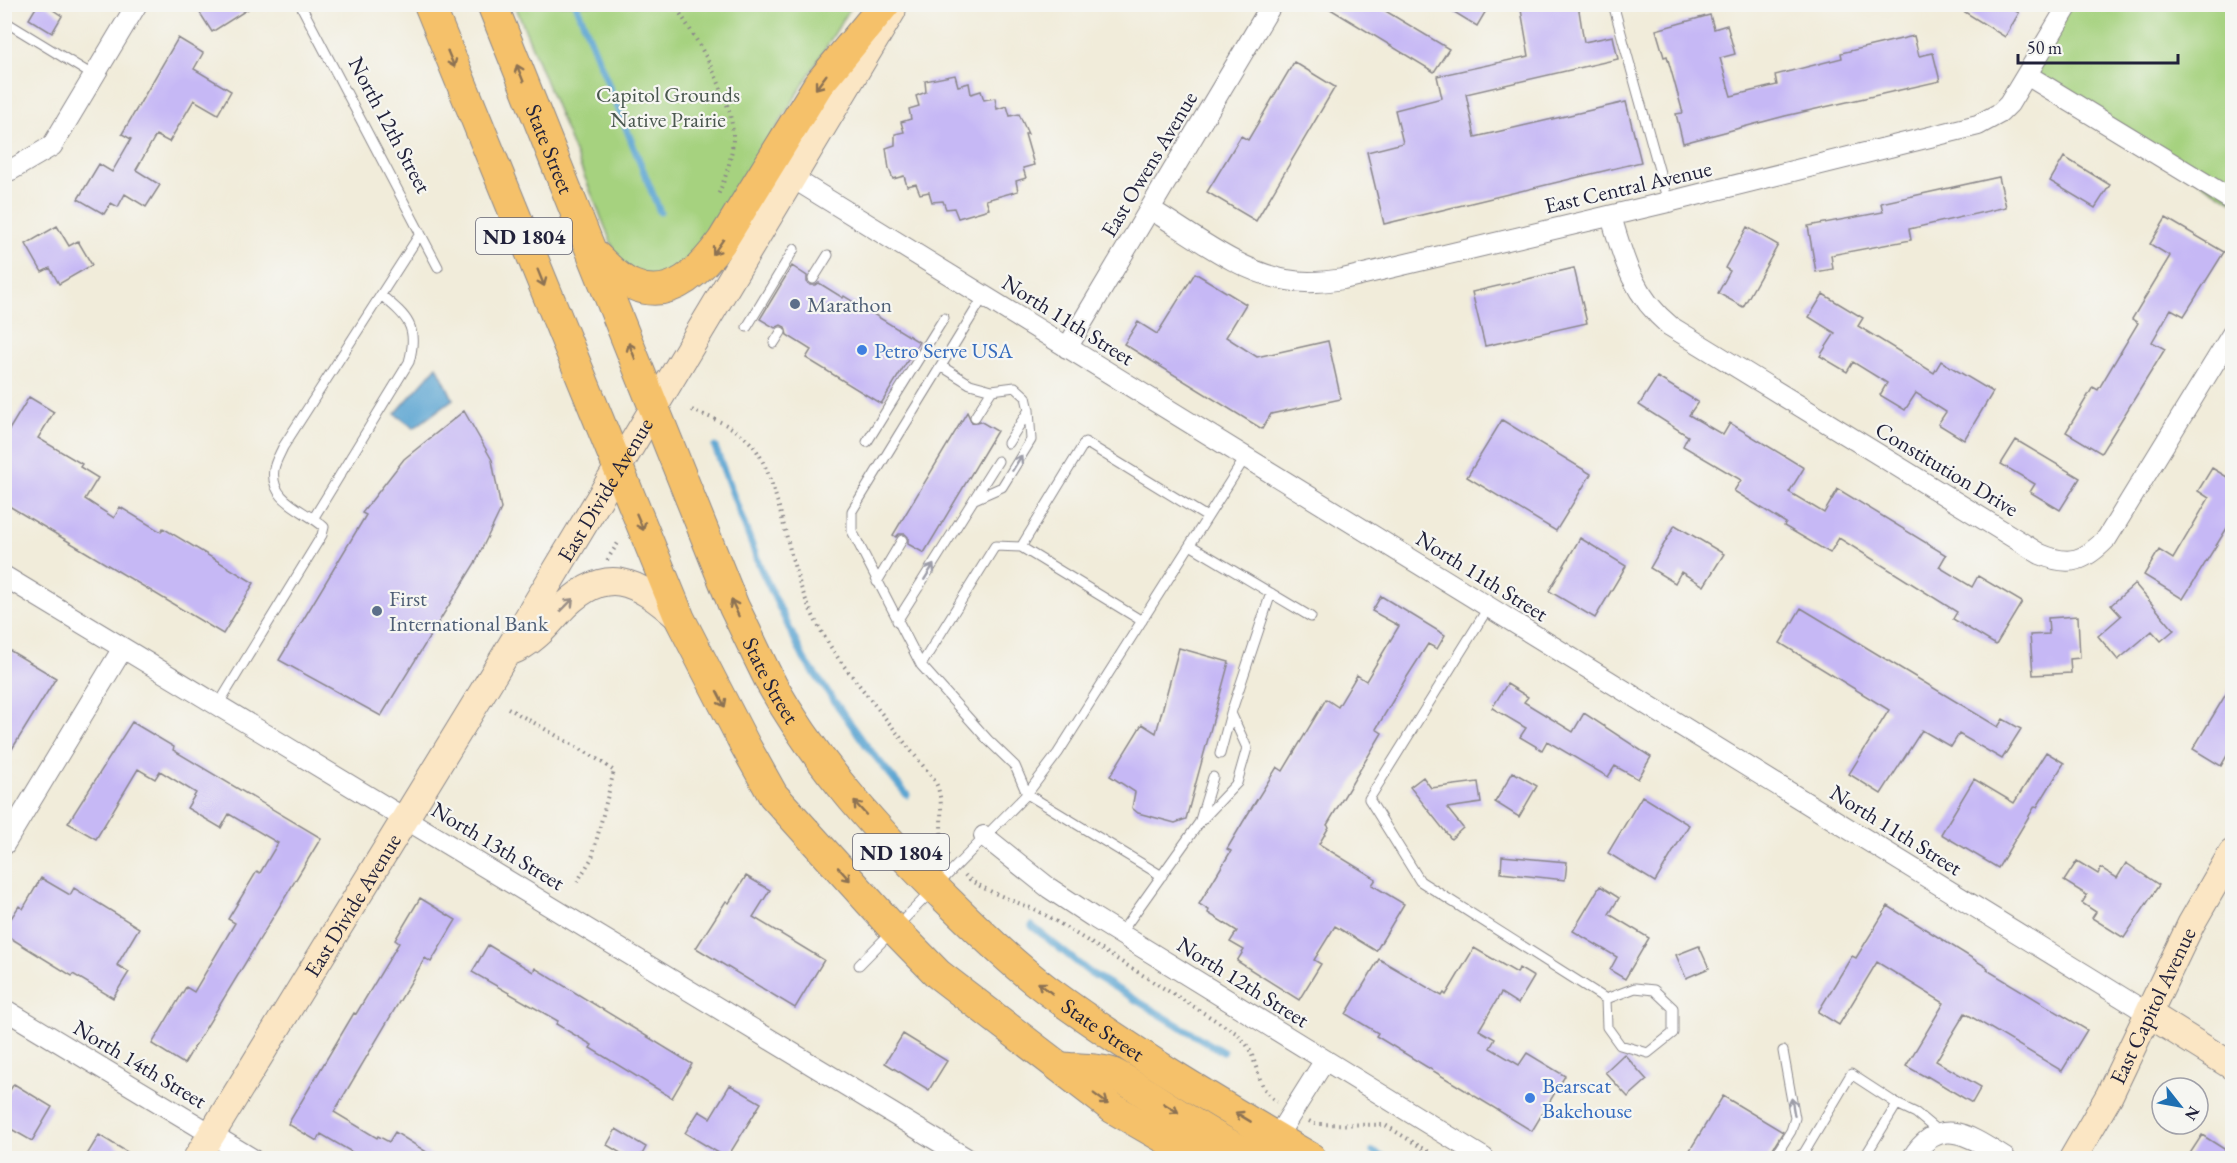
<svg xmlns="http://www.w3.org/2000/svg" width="2237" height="1163" font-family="'EB Garamond',serif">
<rect width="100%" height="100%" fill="#f6f6f2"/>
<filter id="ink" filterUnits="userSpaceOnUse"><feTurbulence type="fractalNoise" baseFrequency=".0167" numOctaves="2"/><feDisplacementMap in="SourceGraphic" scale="12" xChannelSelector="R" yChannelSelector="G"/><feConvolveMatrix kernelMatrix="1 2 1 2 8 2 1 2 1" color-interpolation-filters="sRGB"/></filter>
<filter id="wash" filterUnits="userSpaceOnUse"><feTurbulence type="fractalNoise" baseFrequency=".008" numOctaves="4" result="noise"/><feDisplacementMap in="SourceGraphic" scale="24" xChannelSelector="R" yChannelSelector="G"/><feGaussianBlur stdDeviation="1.35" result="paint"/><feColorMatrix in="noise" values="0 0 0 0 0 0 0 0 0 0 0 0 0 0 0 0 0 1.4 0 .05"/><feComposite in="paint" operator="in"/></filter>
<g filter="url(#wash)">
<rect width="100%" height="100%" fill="#f1ecda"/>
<!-- green -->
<path fill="#a6d27f" stroke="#647a5d" stroke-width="1.5" d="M515,5h337l-161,262 -44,17 -27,-20z
M2069,5h163v196l-205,-126z"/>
<!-- water -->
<path fill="#5ba5d2" stroke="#3e6486" stroke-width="1.5" d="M437,366l16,33 -39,29 -19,-14z"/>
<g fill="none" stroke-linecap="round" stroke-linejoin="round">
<!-- stream -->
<path stroke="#5ba5d2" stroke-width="7" d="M576,4l84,208
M715,447l46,122 43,90 62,86 41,50
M1032,926l57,46 134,80
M1373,1152l11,6"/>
</g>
<g id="blocks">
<!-- building -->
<path fill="#c6b8f5" d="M38,4h6l18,12 -10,17 -23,-14z
M214,4h42l-44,28 -12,-19z
M1322,4h52l75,45 -15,23z
M1441,4h49l-13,22z
M1520,4h58l6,38 29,-6 5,23 -152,35 9,43 151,-35 15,60 -257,62 -17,-72 36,-9 -8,-33 47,-12 -5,-22 92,-20z
M1952,4h53l14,9 -14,24z
M1710,15l4,14 13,-4 8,29 -15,4 11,38 46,-11 -2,-10 67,-17 -1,-5 73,-17 5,20 14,-3 7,28 -155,35 -102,27 -7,-29 7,-1 -16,-57 -3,1 -8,-27z
M178,38l25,15 -9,16 37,22 -13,23 -24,-14 -25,42 -13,-7 -20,35 24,15 -14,22 -21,-13 -7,13 -7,-4 -7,11 -26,-15 21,-35 13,8 19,-33 -9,-5z
M1294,62l41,25 -79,134 -49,-29 34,-56 7,4z
M955,75l3,11 11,-3 2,11 10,-3 3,9 11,-2 2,11 10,-3 3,10 9,-2 9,20h-3l9,31 -11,3 3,10 -10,3 2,10 -32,9 3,9 -31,9 -4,-10 -8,1 -3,-8 -11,1 -3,-10 -9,2 -4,-10 -9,2 -3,-10 -11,3 -4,-10 -3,-21 9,-3v-11l9,-2 -3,-10 10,-3 -2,-10 10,-3 -3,-10 10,-4 -1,-11z
M2064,157l46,28 -15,23 -45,-27z
M1999,177l7,30 -97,22 2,11 -80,15 2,14 -17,3 -8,-46 75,-14 -2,-9z
M2166,218l58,34 -40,64 -13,-7 -19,33 13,7 -64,104 -35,-21 27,-45 5,3 40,-67 -6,-4 38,-63 -20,-12z
M57,226l12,20 9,-5 14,24 -33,19 -9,-16 -8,4 -16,-28z
M1747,227l31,18 -35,62 -25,-14 12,-22 -5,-3z
M792,266l15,10v6l3,3h6l3,-2 24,15 1,-2 75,46 -38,62 -75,-46 5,-8 -24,-15 -2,-8 -4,-2 -6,3 -15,-9z
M1574,268l13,55 -102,23 -13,-54z
M1195,273l51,31 -20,33 31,20 71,-16 13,58 -70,15 -9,15 -138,-85 14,-22 19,12z
M1823,294l40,24 -5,8 76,47 7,-12 52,31 -29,48 -26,-16 8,-12 -30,-19 -11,17 -25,-15 7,-12 -34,-21 -6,10 -27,-16 15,-23 -26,-16z
M1657,377l41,25 -9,13 34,20 7,-12 74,45 -15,24 35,21 14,-24 108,66 -7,12 33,20 6,-11 44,26 -26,43 -43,-26 4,-7 -118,-74 -9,15 -46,-27 2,-3 -52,-32 7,-11 -58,-34 5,-10 -49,-31z
M29,397l25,15 -16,26 44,26 -2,3 18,11 -13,21 29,19 6,-11 41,25 2,-4 91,55 -31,51 -219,-131v-65z
M464,411l28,49 9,49 -26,54 -94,153 -102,-56 87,-145 -4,-2 42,-54z
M967,412l5,11 8,-2 17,10 -73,122 -16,-9v-7l-3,-3h-6l-3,3 -3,-2z
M1502,420l89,54 -35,57 -89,-54z
M2016,440l64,38 -20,32 -30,-18 5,-8 -34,-20z
M2212,468l20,12v40l-49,79 -39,-24 15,-25 14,9 36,-61 -11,-7z
M1675,525l49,29 -20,32 -23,-14 -6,11 -25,-15z
M1580,538l46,28 -31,52 -46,-27z
M2135,584l39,46 -13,11 -9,-10 -34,29 -20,-24 23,-20 -10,-11z
M1381,596l64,39 -8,14 -9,-5 -23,36 -29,49 6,4 -55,92 2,2 -10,17 57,35 -4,6 32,19 -28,47 -41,-25 -21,34 7,4 -22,36 -62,-39 7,-11 -14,-8 7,-11 -29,-18 1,-3 -10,-6 32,-53 -4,-2 16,-27 34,-55 6,4 43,-72 12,8 19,-32 9,6 33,-55 -27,-15z
M1801,608l197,119 5,-8 18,10 -19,30 -43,-25 -8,13 -29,-17 -41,64 -32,-20 40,-64 -109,-67z
M2078,616l2,42 -10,1 1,14 -38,2 -3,-40 19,-1 -1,-16z
M4,647l52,31 -52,84z
M1179,648l50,14 -43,157 -11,4 -37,-10 -6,-5 3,-16 -25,-16 32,-52 14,9z
M1507,684l21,13 -4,5 49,30 11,-19 67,44 -13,22 -23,-13 -7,11 -61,-36 -5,9 -22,-13 6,-9 -34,-20z
M2232,684v63l-11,19 -28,-17z
M132,722l42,25 -1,3 148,88 -137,226 -32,-20 34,-57 8,5 41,-69 -7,-4 29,-48 3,2 18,-30 -49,-29 -8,14 -34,-20 9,-15 -36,-22 -5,8 -17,-10 -42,70 -28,-16z
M2046,752l18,11 -27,44 -2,-1 -37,62 -57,-34 33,-55 40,24z
M1513,772l24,14 -18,31 -24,-15z
M1423,777l8,11 47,-6 3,21 -34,5 16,20 -12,11 -41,-52z
M1642,796l47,29 -34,57 -47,-29z
M1502,856l65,6 -2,18 -64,-7z
M2077,861l21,13 3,-6 16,10 9,-15 33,22 -35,53 -32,-20 4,-6 -14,-9 5,-8 -23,-14z
M746,876l24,14 -17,27 71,43 -29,48 -99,-60 30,-47 3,2z
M41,878l29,17 4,-7 65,40 -22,37 12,7 -16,26 -40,-24 -1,2 -68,-42v-5l15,-23 4,3z
M1600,886l19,12 -10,16 40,24 -24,41 -15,-9 7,-13 -44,-26z
M420,898l36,22 -25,42 -6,-4 -91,154 43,26 1,-2 11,6 6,-10 41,26h-74l-41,-24 -4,7 -29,-17 66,-111 2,1 43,-71 -4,-3z
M1888,906l100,62 -1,2 100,60 -25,41 -97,-58 -29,48 45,26 -9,16 -45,-27 -1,1 -20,-11 38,-63 -67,-41 -38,63 -21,-13 34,-56 4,2z
M488,945l45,27 2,-4 157,96 -20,34 -82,-50 2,-3 -36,-21 2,-3 -86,-49z
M1699,946l10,22 -23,10 -10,-23z
M1474,948l43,25 2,-5 15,9 -16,27 -17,-11 -22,37 16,9 -5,9 29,17 8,-12 38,23 -33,55 -156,-95 2,-3 -32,-19 33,-55 63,37 2,-3 2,2z
M903,1034l44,27 -18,29 -44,-27z
M1624,1054l23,26 -19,17 -23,-25z
M14,1084l38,23 -20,34 -28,-16v-26z
M730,1085l31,18 -34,55 -42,-25 14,-22 11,7z
M1723,1096l60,36 -16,26h-82z
M616,1129l30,18 -6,11h-11l-22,-13z
M99,1135l38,23h-52z
M2202,1135l30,19v4h-45z"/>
</g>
</g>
<g filter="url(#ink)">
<use href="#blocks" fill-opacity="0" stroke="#8a878a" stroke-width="1.5"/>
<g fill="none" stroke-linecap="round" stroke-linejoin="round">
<defs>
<path id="lane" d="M300,4l138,263
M1613,4l55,198
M4,21l90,55
M813,279l15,-24
M984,296l-132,215v20l69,134 67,75 27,26 12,28 135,82
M747,327l47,-78
M774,343l7,-11
M941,366l29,18 22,6
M975,417l17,-27 23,-3 11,10 3,13 2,30 -29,47 -27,12
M867,442l77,-124
M1008,443l21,-33
M313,519l96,-157c10,-36 -2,-45 -28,-67
M1190,545l121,72
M877,582l25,-42
M1488,608l-119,191 51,82 186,118 1,28 13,18 28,8 25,-20v-25l-19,-18 -19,-2 -29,11
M897,621l101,-160
M1142,621l-121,-74 64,-105 122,75
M921,665l74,-119 26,1
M218,705l104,-170 2,-8c-18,-17 -55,-25 -50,-58 1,-7 6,-15 9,-22l137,-213
M1220,754l11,-41
M1200,820l13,-43
M1120,934l79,-111 38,-40 10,-35 -16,-35 40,-120
M859,965l168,-171 31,-41 187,-295
M1897,1104l19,9 24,20
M1774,1158l17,-27 4,-13 -12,-67
M1796,1158l8,-5 47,-79 46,30 -33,54"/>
<path id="street" d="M2027,75l205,125
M4,170h7l41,-24 85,-142
M791,177l1358,837
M1150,209c42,25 89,63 137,71 19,4 37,2 56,-1l325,-77 310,-77 22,-12 9,-9 60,-100
M1611,216c13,45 22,79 59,110l370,228c30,13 45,7 67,-16l125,-204
M1067,348l205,-344
M4,576l962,582
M984,836l65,52 44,29 391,241
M4,845l119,-197
M4,1009l247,149
M1276,1138l49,-78
M1912,1158c28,-45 59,-21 93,0"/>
<g id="secondary">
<path d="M510,652c21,-8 34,-23 49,-40 46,-50 77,-32 121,7"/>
<path d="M2149,1014l83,52"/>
<path id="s1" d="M197,1158l309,-504 386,-643"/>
<path id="s2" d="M2073,1158l36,-62 82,-172 41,-71"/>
</g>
<g id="primary">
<path d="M429,4l251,615 65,126 28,50 120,133 45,46 176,135 85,49"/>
<path id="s3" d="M492,4l242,603c13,26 25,53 38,78 45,80 109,150 174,214 33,32 65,64 101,91 84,62 174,115 264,168"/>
<path d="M596,256c11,10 23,24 37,29 38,17 69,-16 89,-44l96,-156 67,-81"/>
<path d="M1060,1067c14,2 42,1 54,7 27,13 118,80 140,79 9,0 16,-9 22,-15"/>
</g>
</defs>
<!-- lane casing -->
<use href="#lane" stroke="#8a878a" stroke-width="11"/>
<!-- street casing -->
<use href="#street" stroke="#8a878a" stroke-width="22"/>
<!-- secondary casing -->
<use href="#secondary" stroke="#8a878a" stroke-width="29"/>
<!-- primary casing -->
<use href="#primary" stroke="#8a878a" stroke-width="32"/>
<!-- path -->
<path stroke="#8a878a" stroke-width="4" stroke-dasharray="1.5 4.5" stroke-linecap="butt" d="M674,4c22,34 60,94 59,135 -1,20 -8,41 -16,58
M692,410c22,9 46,17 62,37 20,25 32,92 42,125 10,34 27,66 48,94l91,115c13,25 -1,57 13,75
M607,560l13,-20
M508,708l86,49 20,14 -22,87 -15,24
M965,875c14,16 62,29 84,42l187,116c4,4 9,9 12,14 11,19 9,42 29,55
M1309,1121l6,3 70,1 54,33"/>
<!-- lane -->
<use href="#lane" stroke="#fff" stroke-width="9"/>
<!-- street -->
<use href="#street" stroke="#fff" stroke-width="20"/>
<!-- secondary -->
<use href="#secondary" stroke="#fbe6c4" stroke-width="27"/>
<!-- primary -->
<use href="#primary" stroke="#f5c16b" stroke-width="30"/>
</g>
<!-- one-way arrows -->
<defs><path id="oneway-shaft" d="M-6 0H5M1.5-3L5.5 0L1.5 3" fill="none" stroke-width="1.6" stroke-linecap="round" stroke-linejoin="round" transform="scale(1.5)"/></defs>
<g stroke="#8c7253">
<use href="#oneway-shaft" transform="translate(451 59) rotate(67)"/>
<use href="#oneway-shaft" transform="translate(520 73) rotate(-112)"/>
<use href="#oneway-shaft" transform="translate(821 82) rotate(127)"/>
<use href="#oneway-shaft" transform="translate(718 247) rotate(125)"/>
<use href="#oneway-shaft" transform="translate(541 278) rotate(68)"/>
<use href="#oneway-shaft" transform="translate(632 351) rotate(-112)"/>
<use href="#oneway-shaft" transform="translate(640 522) rotate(67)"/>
<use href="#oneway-shaft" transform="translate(735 608) rotate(-114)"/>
<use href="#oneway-shaft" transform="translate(721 699) rotate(63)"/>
<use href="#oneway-shaft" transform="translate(860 808) rotate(-132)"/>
<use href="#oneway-shaft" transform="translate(844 874) rotate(48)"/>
<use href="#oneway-shaft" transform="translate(1045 988) rotate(-142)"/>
<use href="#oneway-shaft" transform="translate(1101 1099) rotate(37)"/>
<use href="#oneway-shaft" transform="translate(1171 1108) rotate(32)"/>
<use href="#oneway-shaft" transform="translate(1243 1117) rotate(-149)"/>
</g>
<g stroke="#9c9ca7">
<use href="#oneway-shaft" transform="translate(1017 463) rotate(-59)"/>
<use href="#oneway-shaft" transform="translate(929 572) rotate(-58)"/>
<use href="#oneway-shaft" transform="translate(1793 1107) rotate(-100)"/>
</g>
<use stroke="#998e86" href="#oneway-shaft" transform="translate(567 605) rotate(-45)"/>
</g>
<!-- markers -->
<g fill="#5c6f8a" stroke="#f6f6f2" stroke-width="2">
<circle cx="795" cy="304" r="6"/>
<circle cx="377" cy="611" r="6"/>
</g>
<g fill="#3f7fe0" stroke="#f6f6f2" stroke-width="2">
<circle cx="862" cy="350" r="6"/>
<circle cx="1530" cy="1098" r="6"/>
</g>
<g text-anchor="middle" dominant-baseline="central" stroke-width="4.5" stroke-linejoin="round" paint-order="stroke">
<!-- shield labels -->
<g fill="#f6f6f2" stroke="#626272" stroke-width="1.5">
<rect x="476" y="218" width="96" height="36" rx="4.5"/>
<rect x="853" y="834" width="96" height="36" rx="4.5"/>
</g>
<g font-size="21" font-weight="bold" fill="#22223b">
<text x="524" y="236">ND 1804</text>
<text x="901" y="852">ND 1804</text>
</g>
<!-- park labels -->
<g font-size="22" fill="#4a574f" stroke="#f6f6f2">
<text x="668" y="94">Capitol Grounds<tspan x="668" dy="25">Native Prairie</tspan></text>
</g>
<!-- street labels -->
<g font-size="22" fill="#22223b" stroke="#f6f6f2">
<text transform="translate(390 125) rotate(62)">North 12th Street</text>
<text stroke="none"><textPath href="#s3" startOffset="156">State Street</textPath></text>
<text transform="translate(1149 164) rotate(-59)">East Owens Avenue</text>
<text transform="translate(1628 187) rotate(-13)">East Central Avenue</text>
<text transform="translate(1068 320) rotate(32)">North 11th Street</text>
<text transform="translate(1947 469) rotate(31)">Constitution Drive</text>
<text stroke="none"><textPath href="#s1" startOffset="783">East Divide Avenue</textPath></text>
<text transform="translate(1482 576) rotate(32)">North 11th Street</text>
<text stroke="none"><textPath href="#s3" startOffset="732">State Street</textPath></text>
<text transform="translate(1896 830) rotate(32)">North 11th Street</text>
<text transform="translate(498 846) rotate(31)">North 13th Street</text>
<text stroke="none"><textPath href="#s1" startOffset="297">East Divide Avenue</textPath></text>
<text transform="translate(1243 982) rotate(32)">North 12th Street</text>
<text stroke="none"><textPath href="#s2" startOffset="172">East Capitol Avenue</textPath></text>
<text stroke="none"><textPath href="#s3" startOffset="1218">State Street</textPath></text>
<text transform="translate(140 1064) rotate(31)">North 14th Street</text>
</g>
<!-- service labels -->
<g font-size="22" fill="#4e5e75" stroke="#f6f6f2" text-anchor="start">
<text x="807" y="304">Marathon</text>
<text x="389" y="598">First<tspan x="389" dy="25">International Bank</tspan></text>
</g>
<!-- shop labels -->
<g font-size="22" fill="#366cbe" stroke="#f6f6f2" text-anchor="start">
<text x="874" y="350">Petro Serve USA</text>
<text x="1542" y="1085">Bearscat<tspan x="1542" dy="25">Bakehouse</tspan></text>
</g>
</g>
<!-- margin -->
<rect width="2237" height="1163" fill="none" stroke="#f6f6f2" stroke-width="24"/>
<!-- north arrow -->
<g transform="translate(2180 1106) rotate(121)"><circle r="28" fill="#f6f6f2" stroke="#a1a1a9" stroke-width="1.5"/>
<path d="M0-4.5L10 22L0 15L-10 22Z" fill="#1f6fb2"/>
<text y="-9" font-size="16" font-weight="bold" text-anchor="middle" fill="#22223b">N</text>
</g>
<!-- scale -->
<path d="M2018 54v9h160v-9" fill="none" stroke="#22223b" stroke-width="3"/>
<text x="2027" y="54" font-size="18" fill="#22223b" stroke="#f6f6f2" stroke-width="4.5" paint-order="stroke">50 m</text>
</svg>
